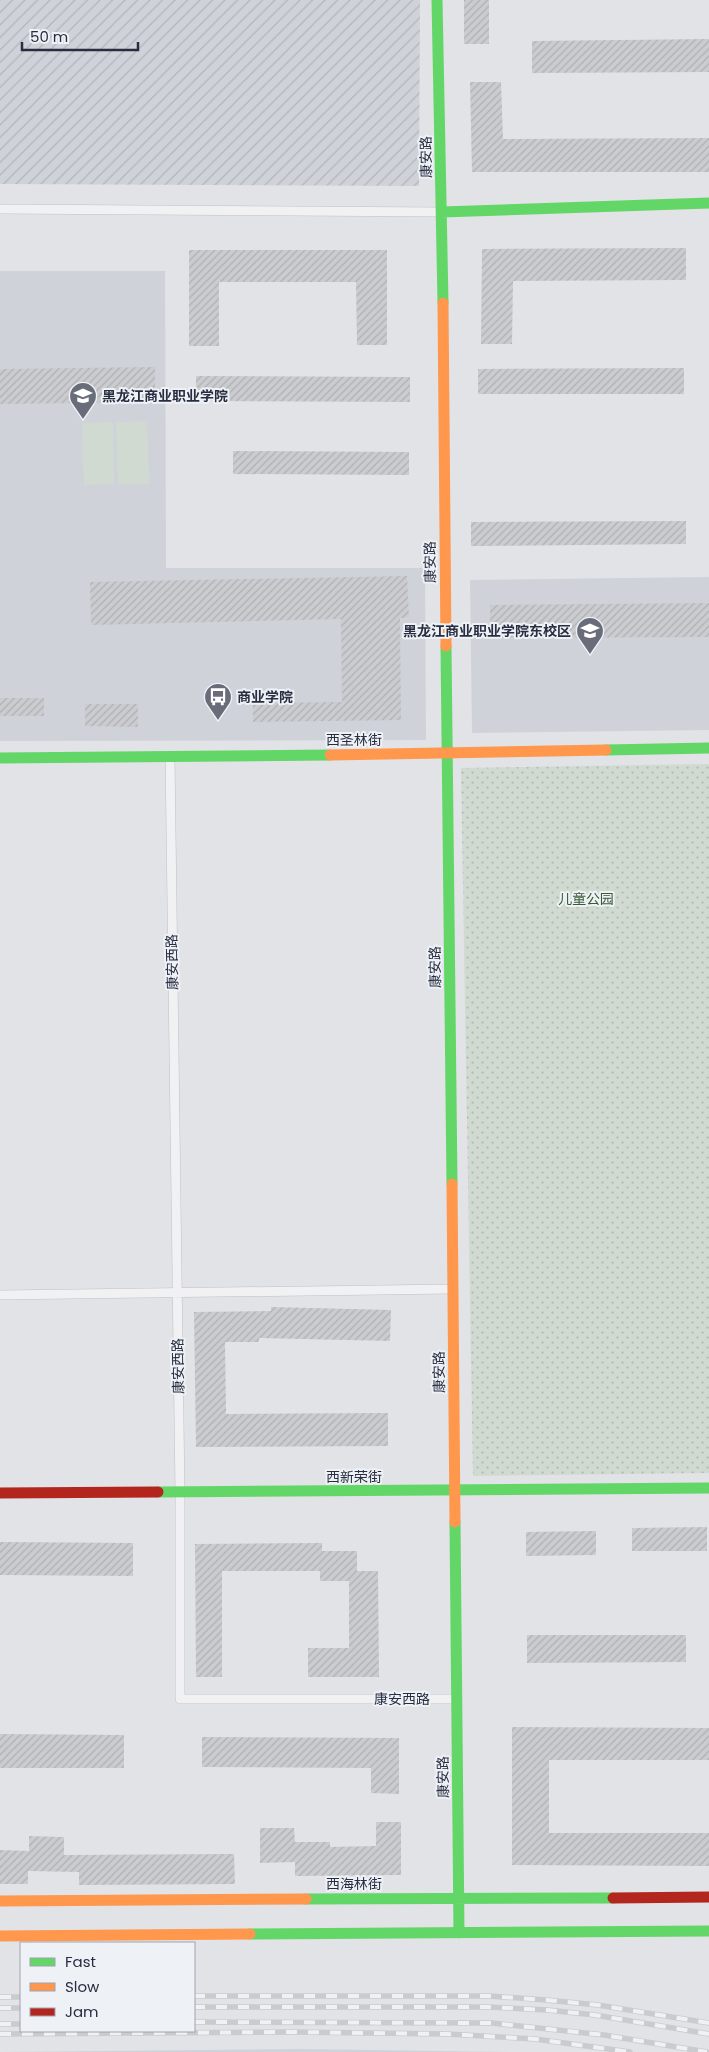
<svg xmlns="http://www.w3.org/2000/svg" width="709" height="2052" font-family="Poppins,'Noto Sans SC',sans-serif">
<defs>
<pattern id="industrial-furrows" width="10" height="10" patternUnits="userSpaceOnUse" patternTransform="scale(1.25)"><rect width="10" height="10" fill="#cfd2d9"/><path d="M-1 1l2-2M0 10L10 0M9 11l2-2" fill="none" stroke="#b2b5bb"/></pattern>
<pattern id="park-dots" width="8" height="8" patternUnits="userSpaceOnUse" patternTransform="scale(1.25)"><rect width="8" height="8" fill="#d0dad1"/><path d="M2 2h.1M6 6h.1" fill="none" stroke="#b3bbb4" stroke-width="1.8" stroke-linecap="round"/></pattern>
<pattern id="building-hatch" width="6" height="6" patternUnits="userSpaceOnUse" patternTransform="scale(1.25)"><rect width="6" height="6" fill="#cbccd0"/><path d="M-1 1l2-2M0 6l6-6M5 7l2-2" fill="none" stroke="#aeb0b4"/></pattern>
</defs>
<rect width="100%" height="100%" fill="#e1e3e6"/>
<!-- built -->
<path fill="#cfd2d9" d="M0,271h165l1,297h259l1,172 -426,1z
M709,577v153l-237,3 -2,-153z
M299,2049l217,3h-516z"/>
<!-- industrial -->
<path fill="url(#industrial-furrows)" d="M0,0h420l-1,186 -419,-2z"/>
<!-- park -->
<path fill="url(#park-dots)" d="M709,764v709l-236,3 -12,-708z"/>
<!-- pitch -->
<path fill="#d0dad1" d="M147,421l2,63h-31l-2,-62z
M113,422l1,62 -30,1 -2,-62z"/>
<!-- building -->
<path fill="url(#building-hatch)" d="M464,0h25v44h-25z
M709,39v33l-177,1v-32z
M470,82h31l2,57 206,-1v34h-237z
M686,248v32l-173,1 -1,63h-31l1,-95z
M189,250h198v95h-30l-1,-63h-137v64h-30z
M155,367v35l-155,2v-35z
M684,368v26h-206v-25z
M196,376l214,1v25l-214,-1z
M233,451l176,1v23l-176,-1z
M686,521v23l-215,2v-24z
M407,576l2,41 -9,1 1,102 -148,2v-19l89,-1 -1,-83 -250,6 -1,-43z
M709,603v34l-219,1v-33z
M0,698h44v18h-44z
M85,704h53v23l-53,-1z
M271,1307l120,3 -1,31 -131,-3v4h-34l1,72 162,-1v33l-192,1 -2,-135 77,-1z
M707,1527v24h-75v-23z
M596,1531v24l-70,1v-24z
M0,1542l133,1v33l-133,-1z
M322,1543v8h35v20h21l1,106h-71v-29h41v-67h-29v-10h-98v106h-26l-1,-133z
M527,1635h159v27l-159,1z
M512,1727l197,1v32h-160v73h160v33l-197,-1z
M0,1734l124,1v33h-124z
M202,1737l197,1v56l-28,-1v-25l-169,-1z
M376,1822h25v53l-106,1v-14l-35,1v-35h34l1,14h35v5l46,-1z
M29,1836l35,1v18l170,-1 1,30 -156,1v-13l-51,-1v13h-28v-34l29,1z"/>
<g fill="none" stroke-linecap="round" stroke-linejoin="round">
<defs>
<path id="lane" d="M0,209l441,3
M170,757l10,736v206h276
M0,1295l452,-6"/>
</defs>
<!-- lane casing -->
<use href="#lane" stroke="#bfc1c4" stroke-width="10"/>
<!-- lane -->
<use href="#lane" stroke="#f1f1f3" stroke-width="9"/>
<!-- fast -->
<path stroke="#63d668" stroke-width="11" d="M437,0l6,303
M442,212l267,-9
M446,646l6,538
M606,750l103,-2
M0,758l330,-3
M158,1492l551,-4
M455,1522l4,411
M306,1899l307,-1
M250,1934l459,-3"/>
<!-- slow -->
<path stroke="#ff974d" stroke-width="11" d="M443,303l3,343
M330,755l276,-5
M452,1184l3,338
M0,1901l306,-2
M0,1936l250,-2"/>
<!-- jam -->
<path stroke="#b3261e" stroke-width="11" d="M0,1493l158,-1
M613,1898l96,-1"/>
<defs>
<path id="rail" d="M194,1996h295l57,4 52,5 111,18
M0,1997h21
M194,2007h294l59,3 48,5 114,19
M0,2008h21
M194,2022l298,1 112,12 103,17
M0,2024h21
M0,2034l291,-2 156,2 88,5 95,13"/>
</defs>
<!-- rail casing -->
<use href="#rail" stroke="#cacbce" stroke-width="5.5"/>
<!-- rail -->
<use href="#rail" stroke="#eef1f6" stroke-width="4" stroke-dasharray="11" stroke-linecap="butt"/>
</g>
<!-- icons -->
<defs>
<symbol id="school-pin" viewBox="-11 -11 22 30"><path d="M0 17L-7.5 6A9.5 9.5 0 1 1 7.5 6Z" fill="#696d7a" stroke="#eef1f6"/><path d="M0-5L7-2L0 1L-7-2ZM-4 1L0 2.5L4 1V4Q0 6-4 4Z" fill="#fff"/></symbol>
<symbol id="bus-pin" viewBox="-11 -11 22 30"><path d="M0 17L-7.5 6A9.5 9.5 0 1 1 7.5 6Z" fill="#696d7a" stroke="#eef1f6"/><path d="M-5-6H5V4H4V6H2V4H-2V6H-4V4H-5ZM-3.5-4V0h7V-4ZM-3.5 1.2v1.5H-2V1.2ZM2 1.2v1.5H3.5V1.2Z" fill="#fff"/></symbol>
</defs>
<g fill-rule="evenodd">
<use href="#school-pin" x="67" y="380" width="32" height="43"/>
<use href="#school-pin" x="574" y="615" width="32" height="43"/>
<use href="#bus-pin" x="202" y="681" width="32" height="43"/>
</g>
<g text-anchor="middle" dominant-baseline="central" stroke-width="4" stroke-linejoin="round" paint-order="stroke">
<!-- street labels -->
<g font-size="14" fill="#282e40" stroke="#eef1f6">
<text transform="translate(426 157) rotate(-91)">康安路</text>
<text transform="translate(430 562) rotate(-91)">康安路</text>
<text x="354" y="740">西圣林街</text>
<text transform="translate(172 962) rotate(-91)">康安西路</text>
<text transform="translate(435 967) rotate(-91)">康安路</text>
<text transform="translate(178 1366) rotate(-91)">康安西路</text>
<text transform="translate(439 1372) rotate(-91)">康安路</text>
<text x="354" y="1477">西新荣街</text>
<text x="402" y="1699">康安西路</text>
<text transform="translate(443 1777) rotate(-91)">康安路</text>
<text x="354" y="1884">西海林街</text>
</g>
<!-- poi labels -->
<g font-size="14" font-weight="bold" fill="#282e40" stroke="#eef1f6" text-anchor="start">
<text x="102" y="396">黑龙江商业职业学院</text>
<text x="571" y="631" text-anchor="end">黑龙江商业职业学院东校区</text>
<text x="237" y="697">商业学院</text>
</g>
<!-- park labels -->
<g font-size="14" fill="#395c35" stroke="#eef1f6">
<text x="586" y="899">儿童公园</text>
</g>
</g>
<!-- legend -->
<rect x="20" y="1942" width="175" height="90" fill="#eef1f6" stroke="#9fa3ad"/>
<rect x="30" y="1958" width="25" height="8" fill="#63d668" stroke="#9fa3ad"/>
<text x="65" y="1967" font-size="15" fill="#282e40">Fast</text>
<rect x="30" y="1983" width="25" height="8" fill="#ff974d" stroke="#9fa3ad"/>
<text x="65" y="1992" font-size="15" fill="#282e40">Slow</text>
<rect x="30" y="2008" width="25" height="8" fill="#b3261e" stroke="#9fa3ad"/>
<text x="65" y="2017" font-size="15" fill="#282e40">Jam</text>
<!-- scale -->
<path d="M22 42v8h116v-8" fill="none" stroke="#282e40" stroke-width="2.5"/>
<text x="30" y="42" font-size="15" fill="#282e40" stroke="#eef1f6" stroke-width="4" paint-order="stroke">50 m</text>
</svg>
